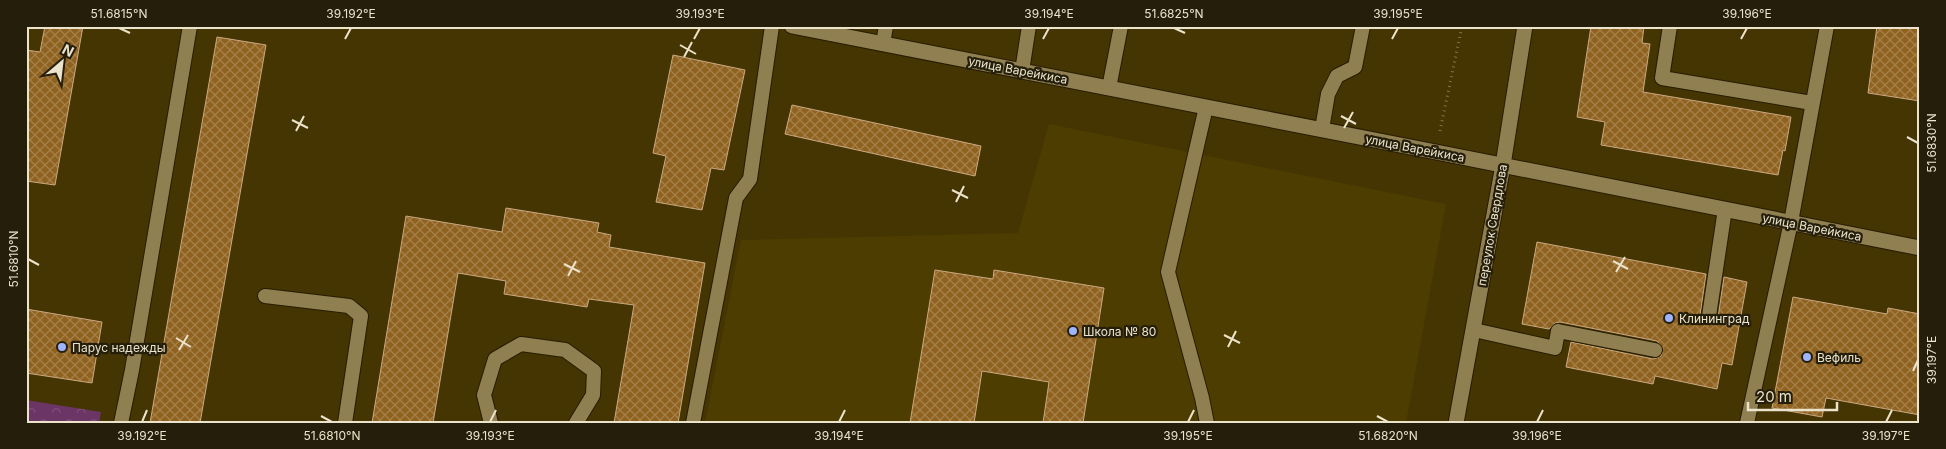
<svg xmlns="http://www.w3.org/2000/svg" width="1946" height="449" font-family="Inter,sans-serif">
<defs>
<pattern id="park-crowns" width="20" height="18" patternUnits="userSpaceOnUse" patternTransform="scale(1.25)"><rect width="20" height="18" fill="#6b3566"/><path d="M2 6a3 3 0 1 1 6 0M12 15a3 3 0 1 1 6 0" fill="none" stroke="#80527b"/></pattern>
<pattern id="building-cross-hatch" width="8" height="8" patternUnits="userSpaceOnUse" patternTransform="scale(1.25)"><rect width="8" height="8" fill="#906220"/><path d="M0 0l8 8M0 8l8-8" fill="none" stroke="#a58049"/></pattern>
</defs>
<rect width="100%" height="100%" fill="#443503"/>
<!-- built -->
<path fill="#4e3d00" d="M1049,124l397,80 -40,219h-701l36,-183 277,-7z"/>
<!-- park -->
<path fill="url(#park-crowns)" d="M26,400l75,12 -2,11h-73z"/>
<!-- building -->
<path fill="url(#building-cross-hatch)" stroke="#cba982" d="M45,26h38l-28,159 -29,-4v-131l14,2z
M1591,26h53l-2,17 8,1 -7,48 148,25 -6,34 -2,-1 -5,25 -177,-30 4,-23 -28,-5z
M1877,26h43v75l-52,-8z
M217,37l49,8 -66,378h-50z
M673,55l72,15 -21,100 -13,-2 -9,42 -46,-8 10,-46 -13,-3z
M792,105l189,41 -6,30 -190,-42z
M506,208l93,15 -2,9 14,3 -2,12 96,16 -27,160h-64l20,-118 -45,-6 -2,8 -83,-13 2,-13 -48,-8 -25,150h-61l34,-207 96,16z
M1537,242l169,32 -6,41 3,7 4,3 6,-1 5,-6 6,-41 23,5 -15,83 -10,-2 -5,26 -62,-13 -2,8 -87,-17 5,-25 82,17 8,-3 2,-8 -6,-7 -97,-19 -5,1 -6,6 -27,-5z
M935,270l58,9 1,-9 110,18 -21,135h-40l6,-41 -67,-11 -8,52h-64z
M1793,297l94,17 1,-6 32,6v101l-94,-17 -4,19 -50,-9z
M26,309l76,13 -10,61 -66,-10z"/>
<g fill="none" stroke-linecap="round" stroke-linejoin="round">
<defs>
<path id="lane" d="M1670,26l-8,52 150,25
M883,44l3,-18
M1022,71l7,-45
M1109,88l12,-62
M1206,107l-38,165 34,126 5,25
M1322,129l6,-35 9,-18 18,-9 8,-41
M265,296l84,10 12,10 -16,107
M1709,316l16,-107
M1474,330l81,18 3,-17 97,19
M121,423l11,-53 58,-344
M491,423l-7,-28 11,-36 26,-15 44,6 29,21 -1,24 -17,28
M693,423l43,-225 14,-19 22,-153
M1747,423l44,-201 36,-196"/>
<path id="street" d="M792,26l644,126 484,96
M1456,423l47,-258 22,-139"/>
</defs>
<!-- lane casing -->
<use href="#lane" stroke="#281d00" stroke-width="16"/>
<!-- street casing -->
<use href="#street" stroke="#281d00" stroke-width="17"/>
<!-- path -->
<path stroke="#81754d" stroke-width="3" stroke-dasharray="1 4" stroke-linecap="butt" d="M1440,131l22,-105"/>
<!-- lane -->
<use href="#lane" stroke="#8f7f51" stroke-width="14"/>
<!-- street -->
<use href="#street" stroke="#8f7f51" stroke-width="15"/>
</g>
<!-- ticks -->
<path fill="none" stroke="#ebe3cb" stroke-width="2" d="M119,28l11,5M1174,28l11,5M345,39l6,-11M694,39l6,-11M1043,39l6,-11M1392,39l6,-11M1741,39l6,-11M680,45l16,9M684,57l8,-15M1341,116l15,8M292,120l16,8M1344,128l9,-16M296,131l8,-15M1907,137l11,6M952,190l16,8M956,202l8,-16M28,259l11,6M1613,261l15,8M564,264l16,8M1616,272l9,-15M568,276l8,-15M1224,335l16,8M176,338l15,9M1228,347l8,-16M179,350l9,-15M1913,371l5,-11M321,416l11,6M1377,416l11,6M142,422l5,-12M490,422l6,-12M839,422l6,-12M1188,422l6,-12M1537,422l6,-12M1886,422l6,-12"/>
<!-- markers -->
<g fill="#9eb4fd" stroke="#241e0b" stroke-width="2">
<circle cx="1669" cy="318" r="5"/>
<circle cx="1073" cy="331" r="5"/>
<circle cx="62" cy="347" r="5"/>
<circle cx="1807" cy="357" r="5"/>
</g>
<g text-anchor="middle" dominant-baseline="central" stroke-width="4.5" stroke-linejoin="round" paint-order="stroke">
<!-- street labels -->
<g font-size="12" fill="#ebe3cb" stroke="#241e0b">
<text transform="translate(1018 70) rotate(11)">улица Варейкиса</text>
<text transform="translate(1415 148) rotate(11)">улица Варейкиса</text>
<text transform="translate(1492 225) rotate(-80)">переулок Свердлова</text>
<text transform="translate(1812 227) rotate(11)">улица Варейкиса</text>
</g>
<!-- poi labels -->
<g font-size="12" fill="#ebe3cb" stroke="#241e0b" text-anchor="start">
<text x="1679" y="318">Клининград</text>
<text x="1083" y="331">Школа № 80</text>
<text x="72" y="347">Парус надежды</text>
<text x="1817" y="357">Вефиль</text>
</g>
</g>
<!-- border -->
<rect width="1946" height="449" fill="none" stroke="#241e0b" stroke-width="55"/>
<!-- north arrow -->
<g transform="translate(62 62) rotate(28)" stroke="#241e0b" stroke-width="4" paint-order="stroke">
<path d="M0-4L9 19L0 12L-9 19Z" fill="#ebe3cb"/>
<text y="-8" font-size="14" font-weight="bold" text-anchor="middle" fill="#ebe3cb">N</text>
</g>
<!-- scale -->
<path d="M1748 402v8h89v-8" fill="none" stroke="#ebe3cb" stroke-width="2.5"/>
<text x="1756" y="402" font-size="15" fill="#ebe3cb" stroke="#241e0b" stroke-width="4" paint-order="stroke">20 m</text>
<rect x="28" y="28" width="1890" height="394" fill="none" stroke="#ebe3cb" stroke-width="2"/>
<g font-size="12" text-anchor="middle" fill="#ebe3cb">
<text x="119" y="18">51.6815°N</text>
<text x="351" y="18">39.192°E</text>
<text x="700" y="18">39.193°E</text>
<text x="1049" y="18">39.194°E</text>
<text x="1174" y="18">51.6825°N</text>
<text x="1398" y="18">39.195°E</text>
<text x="1747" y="18">39.196°E</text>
<text transform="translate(1932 143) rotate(-90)" y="4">51.6830°N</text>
<text transform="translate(14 259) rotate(-90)" y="4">51.6810°N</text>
<text transform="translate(1932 360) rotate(-90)" y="4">39.197°E</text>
<text x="142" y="440">39.192°E</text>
<text x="332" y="440">51.6810°N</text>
<text x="490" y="440">39.193°E</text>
<text x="839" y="440">39.194°E</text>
<text x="1188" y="440">39.195°E</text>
<text x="1388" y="440">51.6820°N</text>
<text x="1537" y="440">39.196°E</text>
<text x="1886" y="440">39.197°E</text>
</g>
</svg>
